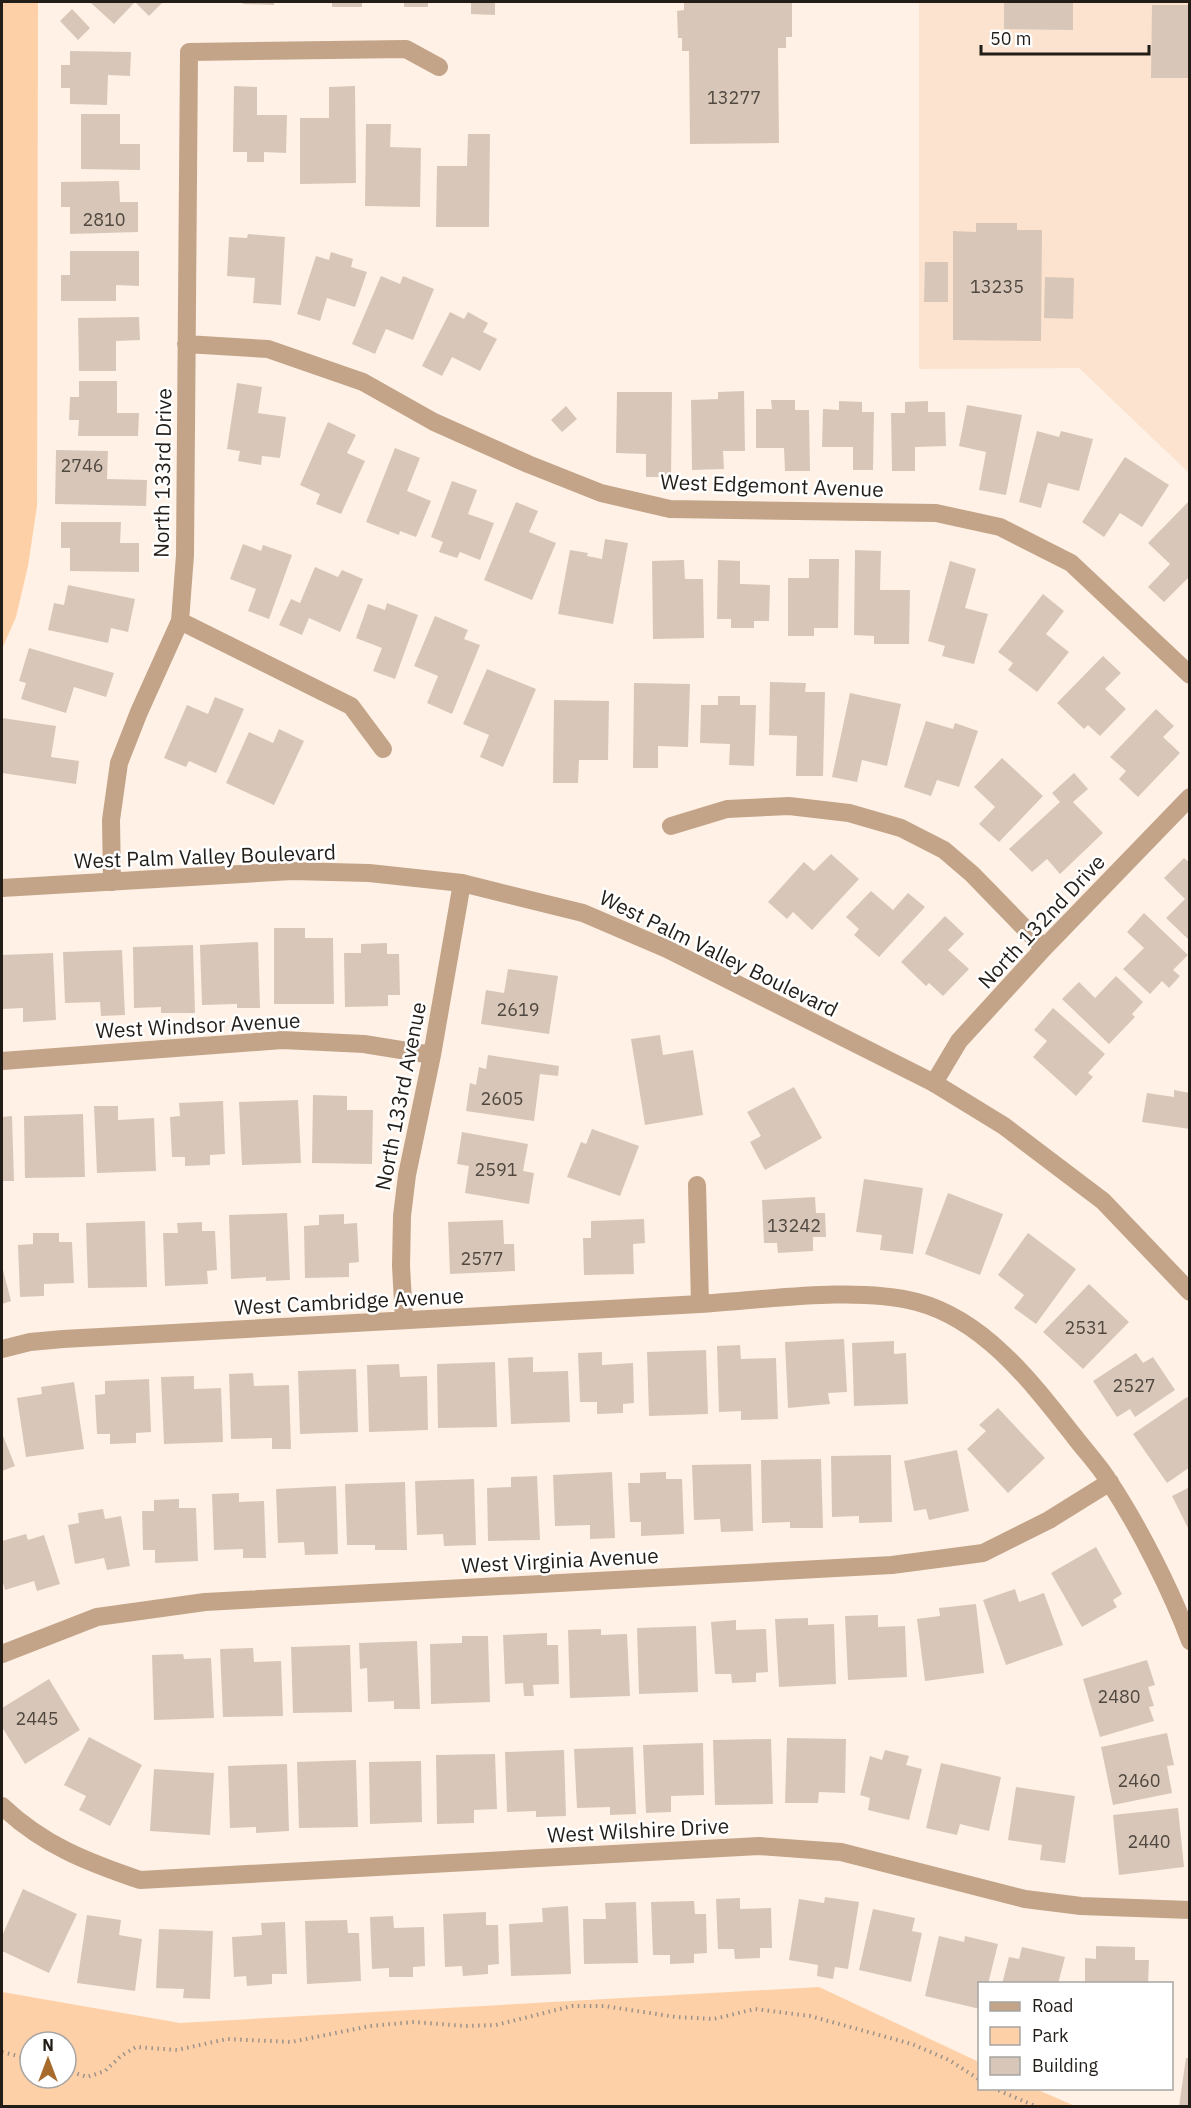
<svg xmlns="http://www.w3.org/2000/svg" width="1191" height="2108" font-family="'IBM Plex Sans',sans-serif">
<rect width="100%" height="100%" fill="#fff1e5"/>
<!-- built -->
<path fill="#fbe3cf" d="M919,2h270v471l-110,-105 -160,1z"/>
<!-- green -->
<path fill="#fed0a7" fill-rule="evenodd" d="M2,2h36l-1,504 -9,60 -12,51 -14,32z
M819,1987l160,75 1,26 56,1 39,17h-1073v-114l178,31zM30,2042h36v36h-36z"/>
<!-- building -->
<path fill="#d8c7b9" d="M90,2h73l-14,14 -14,-14 -21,22z
M243,2h31v3l-31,-1z
M332,2h30v5h-30z
M404,2h24v5h-24z
M471,2h24v13l-24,-1z
M684,2h108v35h-6v11h-8l1,95 -89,1 -1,-93h-7v-13h-4l-1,-27 7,-1z
M1004,2h69v28l-69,-1z
M1152,5h38v73h-39z
M72,9l18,19 -12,12 -18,-19z
M70,51l61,1 -1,24 -22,-1 -1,30 -37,-1v-16h-9v-23h9z
M234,86l23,1v28h30l-1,38 -22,-1v10h-17v-10h-14z
M355,86l1,97 -56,1v-66h29v-31z
M81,114h39v30h20v26l-59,-1z
M366,124h25l-1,23 31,1 -1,59 -55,-1z
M468,134h22l-1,93h-53l1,-61h30z
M119,181l1,21h18v30l-68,2v-27h-9v-25z
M976,223h41v7h25l-1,111 -88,-1v-109l23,1z
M248,234l37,3 -4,68 -28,-2 2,-25 -28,-2 2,-39 18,1z
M70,251h69v35l-23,-1v16h-55v-26h9z
M331,252l22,7 -2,8 16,5 -12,35 -28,-9 -7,23 -23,-7 19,-58 13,4z
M925,262h23v40h-24z
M381,276l19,8 3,-8 31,13 -21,51 -27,-11 -11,25 -23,-10z
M1045,277l29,1 -1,41 -29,-1z
M450,312l14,7 4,-7 20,11 -5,9 14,7 -17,32 -28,-14 -10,19 -20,-10z
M139,317l1,23 -24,1v30h-37l-1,-53z
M79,381h38v32h22l-1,23h-60l1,-16h-10l1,-23h9z
M237,383l25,4 -4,26 28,4 -6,41 -18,-2 -1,9 -23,-4 2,-10 -13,-2z
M744,391l1,60h-22l1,18 -32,1 -1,-70 27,-1v-7z
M617,392h55l-1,85h-25v-23l-30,-1z
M771,400h24v10h14l1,61h-25l-1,-23h-28v-39h16z
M839,401l23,1v10h12l-1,58h-20v-23h-31l1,-38 16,1z
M928,401v11h17l1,34 -31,1v24h-23l-1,-58h14v-11z
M967,405l55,10 -16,80 -27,-5 7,-38 -27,-6z
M566,406l11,13 -15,13 -11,-12z
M328,422l28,13 -9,18 18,8 -24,53 -25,-10 4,-10 -20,-9z
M1037,431l22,6 2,-6 32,8 -14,52 -31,-8 -7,25 -22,-6z
M395,448l25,10 -13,33 24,10 -15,36 -16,-6 -1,4 -33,-13z
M56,450l52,1 -1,28 40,1 -1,26 -91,-2z
M1125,457l44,28 -27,42 -22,-14 -16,24 -22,-15z
M452,481l25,9 -9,24 26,9 -14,37 -20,-8 -3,6 -18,-6 4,-10 -12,-5z
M1190,500v76l-26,26 -16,-15 22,-23 -22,-21z
M516,502l22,9 -9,21 27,11 -24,57 -48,-20z
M61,522h60l-1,21h19v29l-69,-1v-23h-9z
M605,539l23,4 -15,81 -55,-10 12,-64 18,3 -1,3 15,3z
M243,544l18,7 2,-6 29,10 -23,64 -21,-8 8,-22 -26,-10z
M855,550l26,1 -1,39h30l-1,54h-35v-8l-20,-1z
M809,559h30l-1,69h-24v8h-26v-58h21z
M684,560l1,19h18l1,59 -51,1 -1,-78z
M718,560l22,1v23l30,1 -1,36h-15v7h-23v-9h-14z
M950,561l26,8 -11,39 23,6 -14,50 -32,-8 3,-10 -17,-5z
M315,567l23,10 4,-7 21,9 -23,53 -31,-14 -7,17 -23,-10 12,-26 9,4z
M68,585l67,14 -7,33 -17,-4 -3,15 -60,-13 6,-27 10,2z
M1043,594l21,17 -18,23 23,18 -32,40 -29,-22 5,-7 -15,-11z
M387,603l31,12 -23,64 -22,-8 9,-23 -26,-10 12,-34 17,6z
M435,616l33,14 -4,9 16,6 -28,69 -25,-11 11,-27 -24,-10z
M29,648l85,25 -8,24 -32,-10 -8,26 -45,-14 5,-16 -7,-2z
M1103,656l18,17 -16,16 21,20 -26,27 -12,-11 -4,4 -27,-26z
M487,669l49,20 -33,78 -23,-10 9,-22 -26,-11z
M770,682l36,1 -1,9h20l-2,84h-27l1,-40 -28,-1z
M634,683l56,1 -2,63 -30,-1v22h-25z
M850,693l51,11 -14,62 -25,-6 -5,22 -25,-5z
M718,696h22v9h16l-2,61 -25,-1 1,-21 -30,-1 1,-38h17z
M215,697l29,12 -28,64 -27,-12 -3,6 -22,-9 23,-53 21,9z
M554,700l55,1 -1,59h-29l-1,23h-25z
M1156,709l18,17 -11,11 17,16 -42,44 -19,-18 7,-8 -16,-14z
M2,718l54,8 -5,31 28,4 -3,23 -74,-11z
M926,721l27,8 2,-6 23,8 -19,56 -22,-7 -6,16 -27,-9z
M279,729l25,12 -30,64 -48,-22 23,-51 24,11z
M1002,758l41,38 -44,46 -20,-18 16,-17 -21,-20z
M1074,773l14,16 -15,13 30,31 -43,41 -13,-15 -15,13 -23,-23 51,-47 -8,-9z
M831,854l28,25 -47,51 -19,-18 -6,7 -19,-17 36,-40 10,9z
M1184,858l6,5v78l-24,-23 19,-19 -21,-21z
M871,891l22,19 15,-17 17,14 -46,50 -25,-22 5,-6 -13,-12z
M1144,913l44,42 -15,15 7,6 -11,12 -7,-7 -12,13 -27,-25 21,-21 -17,-16z
M945,916l19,18 -16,16 21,19 -26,27 -14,-13 -3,3 -25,-24z
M274,928h31v10h28l1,66h-60z
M258,942l2,66h-23v-4l-35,1 -2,-60z
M387,943v11h12l1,41h-12v11l-43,1 -1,-54h17v-9z
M193,945l2,68h-34v-6l-27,1 -1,-61z
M122,950l3,65 -24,1 -1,-14 -35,1 -2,-51z
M53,953l3,67 -33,2v-14l-21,1v-54z
M508,969l50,7 -9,58 -68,-10 5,-34 18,3z
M1116,976l27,26 -11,12 3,3 -26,27 -47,-45 17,-17 16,16z
M1053,1008l52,46 -17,19 5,4 -17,19 -43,-39 14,-16 -13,-11z
M660,1035l3,20 30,-5 10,65 -58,10 -14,-86z
M488,1055l71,11 -1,10 -18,-2 -6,47 -68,-10 4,-28 6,2 3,-18 7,2z
M794,1087l28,51 -57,32 -15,-28 11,-6 -14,-24z
M1174,1090l16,3v36l-48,-7 5,-29 27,4z
M313,1095l34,1v14h26l-1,54 -60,-1z
M298,1100l3,63 -59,2 -3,-63z
M223,1101l2,53 -15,1v10l-25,1v-9h-13l-2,-40 10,-1 -1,-13z
M94,1106h24v14l36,-2 2,53 -59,2z
M83,1114l2,63 -60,1 -1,-62z
M12,1116l2,65h-12v-64z
M592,1129l47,17 -19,50 -53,-19 14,-35 5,2z
M462,1132l66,12 -5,27 11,2 -5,31 -64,-11 4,-27 -12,-2z
M864,1179l59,9 -10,66 -33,-4 2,-15 -26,-3z
M948,1193l55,21 -23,61 -55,-21z
M815,1197l1,16h9l1,24h-13v14l-35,2 -1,-10h-13l-2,-43z
M287,1213l3,67 -24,1v-4l-35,2 -2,-64z
M344,1214v10l13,-1 2,39 -10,1v14l-44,1 -1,-52 15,-1v-10z
M644,1219l1,24 -12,1 1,30 -50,1 -1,-37h8v-17z
M503,1220l1,24h10l1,27 -65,3 -2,-52z
M145,1221l2,66 -59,1 -2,-65z
M202,1222v9h13l2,39 -10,1 1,13 -43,2 -2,-53h15l-1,-10z
M33,1233h26v9h13l2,41 -30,1v12l-24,1 -2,-52 15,-1z
M1028,1233l48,36 -40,55 -22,-16 10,-13 -26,-20z
M2,1266l9,35 -9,3z
M1089,1284l40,38 -46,47 -40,-37z
M844,1339l3,53 -19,1 2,11 -42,4 -3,-66z
M894,1341v13l12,-1 2,51 -54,2 -2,-63z
M740,1345l1,14 35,-1 2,61 -37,1v-9l-22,1 -2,-66z
M706,1350l2,64 -59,2 -2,-64z
M602,1352v13l31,-2 1,40 -11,1v9l-26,1v-12h-17l-2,-49z
M1136,1353l7,10 10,-6 22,33 -40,27 -5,-8 -13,8 -24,-36z
M533,1357v15l35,-1 2,51 -59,2 -3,-66z
M495,1362l2,65 -59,1 -1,-64z
M399,1364l1,13 27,-1 1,54 -59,2 -2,-67z
M356,1369l2,63 -58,2 -2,-63z
M253,1373l1,13 35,-1 2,64h-19v-11l-41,1 -2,-65z
M194,1376v13l27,-1 2,54 -59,2 -3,-67z
M149,1379l2,53 -15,1v10l-26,1v-10h-13l-2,-39 10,-1v-13z
M74,1382l10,67 -58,8 -9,-59 25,-4 -1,-7z
M1187,1397l3,3v67l-23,16 -34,-49z
M998,1408l47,50 -37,35 -41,-44 19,-18 -7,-6z
M2,1433l13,33 -13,5z
M957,1450l12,61 -40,9 -3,-11 -12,2 -10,-50z
M891,1455l1,67 -33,1v-7l-27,1 -1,-61z
M821,1459l2,69h-33v-6l-28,1 -1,-63z
M751,1464l2,67 -32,1 -1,-13 -26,1 -2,-55z
M612,1472l3,66 -25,1v-14l-35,1 -2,-51z
M666,1472v7h16l2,55 -43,2v-14h-11l-2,-39h12v-10z
M537,1476l3,64 -52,1 -1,-53 24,-1v-10z
M474,1479l2,66 -32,1 -1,-12 -26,1 -2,-54z
M405,1482l2,68h-32v-5h-28l-2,-61z
M336,1486l2,68 -33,1 -1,-13 -26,1 -2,-54z
M1190,1487v45l-18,-36z
M239,1493v9l25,-1 2,57h-23v-9l-29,1 -2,-56z
M179,1499v9h17l2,53 -43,2v-13h-12l-1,-39h12v-11z
M103,1509l2,10 16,-3 9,50 -23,4 -3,-12 -29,6 -7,-39 11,-2 -1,-10z
M26,1534l2,6 16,-5 16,49 -23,7 -3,-10 -29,9 -3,-11v-38z
M1096,1547l26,47 -9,6 4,7 -35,20 -31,-54z
M1015,1589l4,13 25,-9 19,52 -57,20 -23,-65z
M976,1604l8,69 -59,8 -8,-62 23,-3 -1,-8z
M878,1615v12l27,-1 2,51 -59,3 -3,-64z
M808,1618v7l26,-1 2,60 -57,3 -4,-68z
M736,1620v10l30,-1 2,43 -12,1v9l-24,1 -1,-9h-16l-4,-52z
M696,1626l2,66 -59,2 -2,-66z
M601,1629v6l26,-1 3,62 -60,2 -2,-68z
M547,1633v12h11l1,39 -26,1 1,11h-10l-1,-13 -18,1 -2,-49z
M462,1636h26l2,66 -59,2 -1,-60 32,-1z
M417,1641l3,68h-26v-8l-26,1 -1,-34 -7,1 -1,-26z
M350,1645l2,67 -59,1 -2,-66z
M253,1648l1,14 27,-1 2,55 -60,1 -3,-68z
M183,1654l1,5 27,-1 3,60 -60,2 -2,-65z
M1147,1660l8,25 -7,2 6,19 -5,1 5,14 -54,16 -17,-58z
M49,1679l31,51 -55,34 -23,-37v-19z
M1167,1733l7,32 -7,1 5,27 -59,12 -12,-58z
M89,1737l53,28 -32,61 -31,-16 7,-14 -22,-11z
M787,1738l59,1 -1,54 -26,-1 -1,11h-33z
M771,1739l2,65 -58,1 -2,-65z
M703,1743l1,52 -33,1v16l-25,1 -3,-68z
M633,1747l3,67 -26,1v-8l-33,1 -3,-59z
M564,1750l2,66 -30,1v-6l-29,1 -2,-60z
M885,1750l24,6 -3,9 16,4 -13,51 -41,-10 2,-12 -10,-3 10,-39 12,4z
M495,1754l2,55 -23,1v13l-37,1 -1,-69z
M356,1760l2,67 -59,1 -2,-66z
M421,1761l1,61 -52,2 -1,-62z
M941,1763l60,14 -12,54 -29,-7 -3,11 -31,-7z
M287,1764l2,67 -33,2v-6l-26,1 -2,-62z
M154,1769l60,4 -4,62 -60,-4z
M1016,1787l59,9 -10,67 -25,-3 2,-15 -34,-5z
M1178,1808l6,59 -65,8 -6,-60z
M23,1889l54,25 -28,59 -47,-22v-15z
M825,1897l34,5 -11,67 -13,-2 -2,12 -16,-3 1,-11 -29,-5 10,-61 25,4z
M740,1898v11l31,-1 1,40h-12v10l-25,1 -1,-10h-16l-2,-50z
M694,1901l1,13h11l1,39 -13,1v9l-24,1v-9h-17l-2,-53z
M636,1902l2,61 -54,1 -1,-45h23l-1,-16z
M568,1906l3,68 -60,2 -2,-52 34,-2 -1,-14z
M873,1909l42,9 -3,13 10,2 -11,49 -52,-12z
M486,1912v13h12l1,39 -11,1v9l-25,2 -1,-10 -17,1 -2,-53z
M87,1915l34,5 -2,15 23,4 -7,52 -58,-8z
M393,1916l1,12 30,-1 1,39 -12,1v10h-24v-9l-17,1 -2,-52z
M347,1920l1,13h11l2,48 -54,3 -2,-63z
M285,1922l2,52h-15v10l-25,2 -1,-10 -12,1 -2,-40 30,-2 -1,-12z
M159,1929l54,2 -3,68 -27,-1 1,-9 -28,-1z
M939,1936l25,6 1,-6 33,8 -10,40h-8v25l-55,-13z
M1096,1946l39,1v13h14l-1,24h-63v-26l11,1z
M1022,1947l43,10 -7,27h-56l7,-27 10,2z
M1186,2058h4v48h-11z"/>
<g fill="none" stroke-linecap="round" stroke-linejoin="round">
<!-- path -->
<path stroke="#9c9289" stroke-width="4" stroke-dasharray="1.5 4.5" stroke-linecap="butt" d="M2,2052l28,7
M66,2070l21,7 18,-6 16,-15 15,-9 41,3 50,-11 64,3 79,-16 44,-4 51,4 31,-1 76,-19h32l72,11 38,2 41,-10 55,7 102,28 37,16 31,20
M993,2088l42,18"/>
<!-- minor -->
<path stroke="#c3a489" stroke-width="18" d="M186,344l82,5 95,33 71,40 94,42 73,29 69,16 266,4 64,14 71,36 119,112
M180,621l171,85 32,43
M671,826l56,-17 62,-3 60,7 52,15 43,22 28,24 72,74
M112,882l-1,-62 8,-57 20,-51 41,-91 5,-66 4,-503 217,-3 33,18
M2,1061l280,-21 82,4 68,11
M934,1083l25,-42 85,-93 146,-151
M697,1185l3,119
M404,1320l-3,-54 1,-50 5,-41 25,-120 30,-172
M2,1349l28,-7 33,-3 637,-35c65,-4 155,-18 217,-2 68,18 116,82 157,134 12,16 26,30 36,47 29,44 62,109 80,158
M2,1654l95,-37 108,-15 687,-37 91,-12 66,-33 61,-38
M2,1806c41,39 85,56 138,74l619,-34 82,6 184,47 56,7 109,4"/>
<!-- tertiary -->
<path stroke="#c3a489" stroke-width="18" d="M2,888l290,-17 77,2 93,10 121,30 84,36 267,134 70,43 99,75 87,91"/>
</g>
<g text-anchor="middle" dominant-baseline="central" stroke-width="5" stroke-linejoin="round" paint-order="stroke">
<!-- number labels -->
<g font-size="18" fill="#504840">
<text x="734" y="97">13277</text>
<text x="104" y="219">2810</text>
<text x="997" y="286">13235</text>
<text x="82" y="465">2746</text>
<text x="518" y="1009">2619</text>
<text x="502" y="1098">2605</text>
<text x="496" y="1169">2591</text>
<text x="794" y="1225">13242</text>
<text x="482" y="1258">2577</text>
<text x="1086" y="1327">2531</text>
<text x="1134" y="1385">2527</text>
<text x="1119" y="1696">2480</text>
<text x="37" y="1718">2445</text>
<text x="1139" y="1780">2460</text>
<text x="1149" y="1841">2440</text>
</g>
<!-- street labels -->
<g font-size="21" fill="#231d18" stroke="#fff">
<text transform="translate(162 473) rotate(-89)">North 133rd Drive</text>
<text transform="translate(772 485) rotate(2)">West Edgemont Avenue</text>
<text transform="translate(205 856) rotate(-2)">West Palm Valley Boulevard</text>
<text transform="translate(1041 921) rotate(-47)">North 132nd Drive</text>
<text transform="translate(719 953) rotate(26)">West Palm Valley Boulevard</text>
<text transform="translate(198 1025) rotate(-3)">West Windsor Avenue</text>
<text transform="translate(400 1096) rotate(-79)">North 133rd Avenue</text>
<text transform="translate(349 1301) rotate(-3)">West Cambridge Avenue</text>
<text transform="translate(560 1560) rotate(-3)">West Virginia Avenue</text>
<text transform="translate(638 1830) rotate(-3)">West Wilshire Drive</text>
</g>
</g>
<!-- border -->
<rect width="1191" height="2108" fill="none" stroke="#231d18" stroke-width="6"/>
<!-- legend -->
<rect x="978" y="1982" width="195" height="108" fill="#ffffff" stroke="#a7a5a3" stroke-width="1.5"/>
<rect x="990" y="2002" width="30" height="9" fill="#c3a489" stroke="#a7a5a3" stroke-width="1.5"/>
<text x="1032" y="2012" font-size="18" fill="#231d18">Road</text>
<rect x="990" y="2027" width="30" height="18" fill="#fed0a7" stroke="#a7a5a3" stroke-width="1.5"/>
<text x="1032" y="2042" font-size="18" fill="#231d18">Park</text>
<rect x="990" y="2057" width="30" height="18" fill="#d8c7b9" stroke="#a7a5a3" stroke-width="1.5"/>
<text x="1032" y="2072" font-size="18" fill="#231d18">Building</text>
<!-- north arrow -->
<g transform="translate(48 2060)"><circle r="28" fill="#ffffff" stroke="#a7a5a3" stroke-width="1.5"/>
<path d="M0-4.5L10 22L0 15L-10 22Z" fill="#a76b2e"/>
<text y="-9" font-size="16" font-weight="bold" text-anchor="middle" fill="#231d18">N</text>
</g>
<!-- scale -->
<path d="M981 45v9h168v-9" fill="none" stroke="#231d18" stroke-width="3"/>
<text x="990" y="45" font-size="18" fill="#231d18" stroke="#ffffff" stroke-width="4.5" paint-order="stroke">50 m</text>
</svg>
